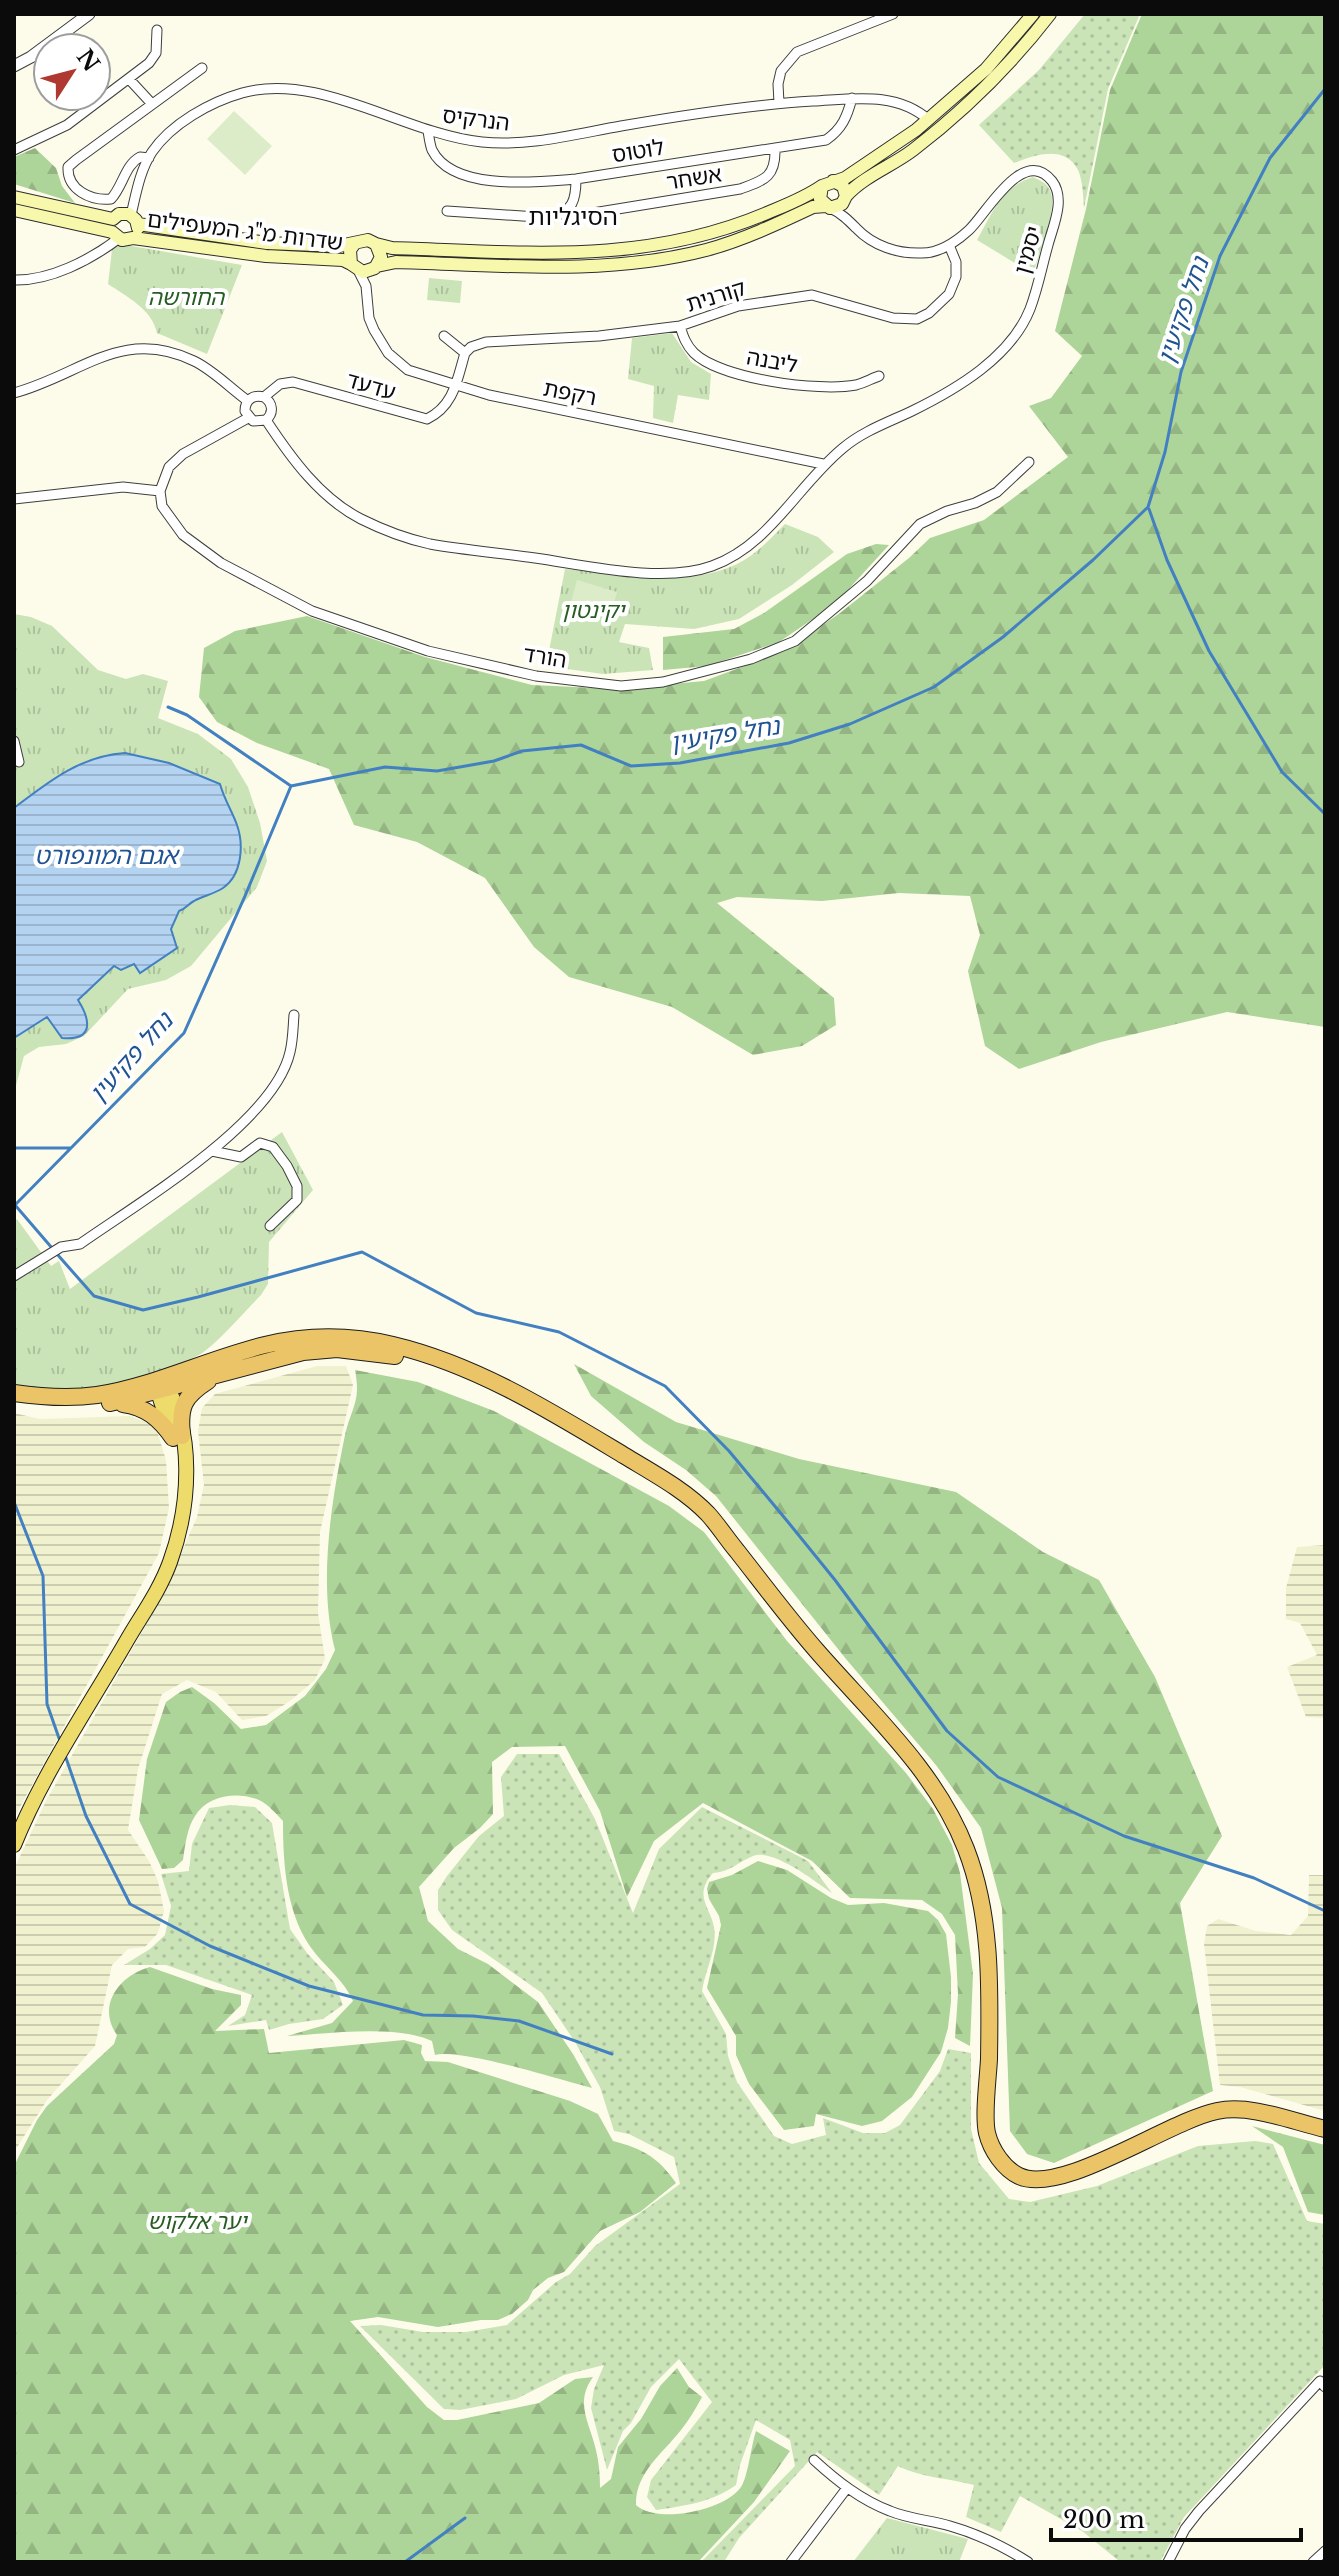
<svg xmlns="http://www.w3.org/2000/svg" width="1339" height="2576" font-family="'Libre Baskerville','Noto Sans Hebrew',serif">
<defs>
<pattern id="farmland-rules" width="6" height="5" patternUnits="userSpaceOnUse" patternTransform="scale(2)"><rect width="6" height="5" fill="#f0f1ce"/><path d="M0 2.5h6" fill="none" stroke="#cccdb0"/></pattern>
<pattern id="grass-dots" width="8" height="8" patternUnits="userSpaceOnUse" patternTransform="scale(2)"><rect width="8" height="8" fill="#cae4b8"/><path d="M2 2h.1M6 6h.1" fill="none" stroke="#acc29d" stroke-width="1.8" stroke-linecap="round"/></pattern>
<pattern id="forest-firs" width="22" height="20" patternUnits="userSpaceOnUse" patternTransform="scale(2)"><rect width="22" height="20" fill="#add499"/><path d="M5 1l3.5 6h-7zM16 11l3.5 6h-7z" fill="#94b582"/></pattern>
<pattern id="park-tufts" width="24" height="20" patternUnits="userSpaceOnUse" patternTransform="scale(2)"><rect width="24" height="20" fill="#cae4b8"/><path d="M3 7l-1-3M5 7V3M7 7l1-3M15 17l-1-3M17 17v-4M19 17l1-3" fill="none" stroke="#acc29d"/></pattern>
<pattern id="water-rules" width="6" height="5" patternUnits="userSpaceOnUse" patternTransform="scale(2)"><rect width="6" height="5" fill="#b4d3f0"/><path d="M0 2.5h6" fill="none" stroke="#99b4cc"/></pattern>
</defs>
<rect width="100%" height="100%" fill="#fdfceb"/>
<!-- farmland -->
<path fill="url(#farmland-rules)" d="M317,1366h29l7,19 -33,147 -2,81 7,46 -10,21 -25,21 -24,15 -24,4 -26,-28 -29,-12 -25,14 -24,75 -10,61 21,31 9,20 6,30 -6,22 -13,14 -17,2 -16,16 -17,81 -48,54 -33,52v-283l32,-68 117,-206 34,-78 7,-32 -6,-54 4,-23 13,-14z
M14,1413l26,6 90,-3 21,8 7,10 8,26 3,48 -10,45 -145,265z
M1325,1545v173l-19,-1 -19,-50 30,-12 -17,-32 -14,-4v-31l11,-41z
M1309,1875h16v236l-85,-24 -20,-2 -16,-141 3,-18 11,-7 38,12 35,4 17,-19z"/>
<!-- grass -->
<path fill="url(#grass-dots)" d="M1085,14h55l-32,75 -24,119c-1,-12 -1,-27 -6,-38 -13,-26 -44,-15 -64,-7l-35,-38 60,-55z
M517,1754h42l36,65 38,94 26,-64 43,-42 106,54 24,32c-16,-11 -59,-45 -79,-37 -15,6 -23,16 -40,17 -20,23 -3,33 1,54 4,21 -9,44 -12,64l24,43 2,22 9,26 37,54 18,8 34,-9 -3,-17 40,15h22l15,-8 40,-54 8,-22 23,4v76l8,34 30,36 21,3 67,-16 101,-40 57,-5 18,3 34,77 18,3v141l-141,152 -24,45 -41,-1 -37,-30 -62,-35 -19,36 -35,-15 8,-32c-26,-7 -52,-7 -76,-19l-19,29 -62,-43 -78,86 -15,24h-23l94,-96 -5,-26 -34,-20 -16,45 -4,20c-23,17 -52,21 -80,25l-9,-13 4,-17 61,-78 -33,-43 -28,28 -20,36 -8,8 -16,39 -16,-62 3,-19 10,-24 -40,10 -48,24 -56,11 -16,-1 -84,-83 21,-1 42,7h43l41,-7 49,-43 14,-8 25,-28 85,-62 -6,-27 -45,-23 -15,-3 -14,-44 -25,-45 -33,-49 -90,-63 -14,-20v-20l9,-14 32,-40 25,-20 -3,-39z
M230,1805l25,2 17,16 18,106 17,24 27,29 9,23 -20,14 -34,5 -20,6 -3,-10 -38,6 17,-11 7,-20 -86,-30h-42l26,-16 15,-14 6,-29 -10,-32 28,-3 3,-27 17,-36z"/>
<!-- forest -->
<path fill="url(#forest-firs)" d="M1142,14h183v1013l-98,-15 -126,30 -82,27 -34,-23 -17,-75 12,-36 -10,-39 -71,-3 -77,8 -85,-4 -20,6 117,95 2,27 -34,21 -49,9 -81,-48 -103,-30 -35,-30 -49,-69 -68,-36 -63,-17 -25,-56 -72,-26 -40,-21 -18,-25 5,-49 31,-17 72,-15 118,41 107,28 85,4 87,-8 81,-30 55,-38 69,-55 21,-20 54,-18 84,-63 -39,-51 22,-8 31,-42 -27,-25 31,-122 24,-119z
M35,148l21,20 6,18 13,17 -61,-19v-27z
M876,544l13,1 -54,59 -56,38 -72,24 -44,4v-33l71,-8 30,-16 83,-59z
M574,1364l102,58 123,37 157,33 87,60 56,28 56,97 67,159 -42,67 33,188 -159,72 -27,-9 -17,-23 -8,-223 -21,-80 -45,-63 -90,-106 -130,-163 -30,-26 -42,-28 -53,-46z
M355,1370l63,12 76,29 175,95 35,26 83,109 119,132 27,36 19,36 8,28 13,101 -3,72 -15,-8 3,-44 -3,-59 -13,-21 -20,-14 -72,-2 -38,-37 -109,-58 -49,38 -27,56 -27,-86 -35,-65 -53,1 -20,15 1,52 -13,14 -26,20 -35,39 9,34 30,28 30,15 50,38 35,52 19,34c-32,-8 -131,-40 -157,-33l-3,-14c-37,-17 -104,-7 -145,-5l45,-13 21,-22c-8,-19 -25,-32 -38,-48 -29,-36 -32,-88 -32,-132 -7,-7 -15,-17 -24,-21 -22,-9 -51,-5 -64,16 -8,12 -10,30 -12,44l-9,8 -12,1 -23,-49 8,-61 19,-57 14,-10 12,-5 22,16 27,26 25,-4 39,-29 21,-27 9,-19c-17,-67 -4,-147 10,-215 7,-29 16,-33 10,-65z
M758,1861l29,9 44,28 17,7 36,-2 44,8 10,9 8,14 5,43v25l-3,26 -7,24 -29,45 -30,24 -20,5 -46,-12 -2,12 -30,4 -35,-46 -13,-29v-19l-29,-48 14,-63 -2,-9 -10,-17 -2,-10 2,-7 23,-7z
M150,1967l62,22 29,6v10l-26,26 49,-2 5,24 135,-13 18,5 -1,8 4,8 23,1 122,39 28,13 15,27c30,8 45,16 63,42l-36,29 -40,19 -36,41 -16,6 -15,12 -5,10 -16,14 -14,6h-17l-43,7 -60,-10 -28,4 77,86 17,13h13l82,-17 36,-24 18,-2c-19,26 -3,46 3,73 3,12 4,26 4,38l11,-9 7,-32 23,-28 19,-33 17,-18 12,19 13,10c-6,11 -13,23 -21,33 -18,23 -46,43 -45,75 21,20 90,5 105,-18 7,-10 10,-41 15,-56l34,20 -36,51 -56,60h-684v-396l23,-46 10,-14 67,-62 3,-9c-21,-30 3,-60 33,-68z
M1252,2126l73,19v70l-17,-3 -25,-65z"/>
<!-- park -->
<path fill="url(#park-tufts)" d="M1033,177c8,4 15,6 18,16 6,18 -12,62 -18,81l-56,-34c16,-28 24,-53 56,-63z
M108,242l134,23 -35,89 -50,-21c-5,-24 -30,-36 -49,-49l4,-34z
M429,278l33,3 -2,22 -33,-3z
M672,333l19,29 20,12 -2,26 -31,-5 -5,28 -20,-5 1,-32 -26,-7 4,-41z
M785,524l33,13 16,15 -42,33 -53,34 -45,10 -69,-5 -6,18 30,6 4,22 -50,4 -57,-8 19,-97c57,5 119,20 172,-5 19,-9 34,-26 48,-40z
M14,614l17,3 21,9 46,44 28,9 17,-5 25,7 -10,37 40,16 33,25 17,28 12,36 7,38 -10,26 -66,79 -25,14 -38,9 -44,47 -18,8 -27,3 -15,9 -10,37z
M282,1132l31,58 -44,52 -1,42 -7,11c-14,14 -47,52 -62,60 -46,23 -135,45 -185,30v-163l3,-3 34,47 8,-5 11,28z
M887,2518l81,21 -9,23h-106z"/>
<!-- pitch -->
<path fill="#dcecc9" d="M234,111l38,35 -27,29 -38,-36z
M577,580l40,12 -7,26 -40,-12z"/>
<!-- water -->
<path fill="url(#water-rules)" stroke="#4280c1" stroke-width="2" d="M125,753l44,10 51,21c4,15 12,27 17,41 7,20 5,50 -14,63 -9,6 -20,8 -29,13 -6,3 -8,8 -15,10l-8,18 6,19 -37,25 -6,-9 -13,6 -7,-4 -36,34c12,19 17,41 -16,38l-15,-21 -33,21v-230c34,-26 66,-52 111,-55z"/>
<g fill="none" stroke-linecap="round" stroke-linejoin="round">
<!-- stream -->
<path stroke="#4280c1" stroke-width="3" d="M1149,509l18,51 42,91 73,121 43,42
M168,707l19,8 104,71
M14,1148h56
M15,1205l37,43
M14,1206l170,-173 61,-137 46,-110 94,-19 52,4 57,-10 28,-10 59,-6 50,21 49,-3 109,-20 61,-19 84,-37 69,-50 90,-77 55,-53 17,-55 16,-80 39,-116 50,-98 55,-69
M57,1254l37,42 49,14 55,-13 164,-45 114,61 83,19 106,54 64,65 59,71 47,58 112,151 51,46 126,59 130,42 71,33
M14,1502l29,74 4,128 13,37
M65,1755l21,61 44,88 80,42 99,40 114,29 50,1 46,5 93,33
M405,2562l60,-44"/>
<defs>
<path id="minor" d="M129,79l23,25
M779,103l-1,-19 3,-13 16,-19 96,-38
M428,131c1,6 2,14 4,19 21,42 105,32 144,29l250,-39c16,-11 21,-23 26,-42
M14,150l53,-25 82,-62 7,-10 1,-23
M149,158l-9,-1c-15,8 -17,29 -29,42 -20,2 -44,-9 -43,-32l8,-7 126,-92
M447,211l104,7c22,-7 25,-18 25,-39
M593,213l147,-24c25,-9 36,-12 35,-41
M131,215c5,-21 9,-45 21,-63 19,-28 58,-50 90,-59 77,-22 162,41 240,49 46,5 94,-8 139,-16 63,-11 127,-21 192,-25 40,-2 83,-10 116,19
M358,270l8,16 3,32 5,12 14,23 20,17 81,25 334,69
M14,280c36,1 76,-20 104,-41
M680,326c3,10 6,19 14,27 27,26 125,39 162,32 7,-2 15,-6 23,-9
M444,336l21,17
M14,393c67,-18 108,-67 180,-32 19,9 36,27 54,40
M264,397l16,-13 13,-2 134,37c27,-13 30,-39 38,-66l6,-6 15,-5 113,-6 81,-10 58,-20 74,-11 81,23 24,1 12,-6 20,-19 7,-17v-15l-7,-17
M264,397c-11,-3 -19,3 -19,14l8,10 13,-1
M264,397c9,6 10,16 2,23
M248,418l-65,36 -14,13 -9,24 2,15 21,29 38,28 91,48 116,40 108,25 85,10 42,-4 88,-23 44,-18 72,-60 53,-57 27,-13 28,-8 22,-11 32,-30
M266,420c25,38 54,78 95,99 22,11 46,20 69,25 34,6 70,9 105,14 50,7 128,26 177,8 58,-21 85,-80 131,-118 20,-17 46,-26 69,-37 45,-22 99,-54 118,-102 8,-21 12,-43 18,-64 5,-19 18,-46 4,-64 -29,-36 -65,32 -83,49 -13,12 -30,23 -47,23 -24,1 -49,-7 -66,-25 -8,-8 -15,-15 -26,-20
M14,499l109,-12 37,4
M14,741l5,21
M212,1151l29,6 19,-14 13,4 14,19 10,20v14l-27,26
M14,1276l47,-29 19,-3c58,-41 194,-121 210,-192 3,-12 3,-25 4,-37
M814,2460c23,21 47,40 76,51 19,8 40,9 60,15 28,8 53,20 78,36
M791,2562l56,-74
M1168,2562l17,-33 14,-18 121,-130 5,6
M1313,2562l12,-11"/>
<path id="tertiary" d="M14,66l17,-9 58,-43"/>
<path id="secondary" d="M833,181l10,5 3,10 -4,8 -12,4 -10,-9 2,-13 23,-8 71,-48 70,-61 47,-55
M846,196c18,-20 46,-30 67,-46 52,-40 97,-84 137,-136
M14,197l99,22
M14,210l98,22
M113,219l6,-5h10l7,6 2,8
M138,224l129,19 72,3 29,-6 8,4 5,13 -6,11 -12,4 -12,-8 -1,-14 5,-7
M112,232l10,8 11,-2 133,18 77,4 8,4
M376,244l16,4c132,4 250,18 375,-35 19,-8 38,-15 55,-27
M377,266l19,-4c103,3 210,14 310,-12 37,-10 73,-27 107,-43l13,-1"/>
<path id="primary" d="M161,1383l-3,9 13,40
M14,1845c29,-72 74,-137 112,-203 15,-26 34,-52 44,-80 20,-55 26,-132 -8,-183"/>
<path id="trunk" d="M14,1393c28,4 55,6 83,2 58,-9 111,-36 168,-50 41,-10 86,-10 128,0 84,20 159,67 232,111 28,17 60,34 83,58 10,11 19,25 29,37 26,33 52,68 80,100 54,62 119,120 149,198 26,67 24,140 23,210 -1,20 -6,56 -2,74 4,17 17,36 32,43 43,20 149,-55 198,-65 34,-7 74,10 108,18
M110,1403l193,-51 34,-3 58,7
M123,1404c23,3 37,15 50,34
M182,1436c-3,-29 1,-39 26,-55"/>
</defs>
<!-- minor casing -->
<use href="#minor" stroke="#3e3e3e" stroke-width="11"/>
<!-- tertiary casing -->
<use href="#tertiary" stroke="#3e3e3e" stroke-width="13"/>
<!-- secondary casing -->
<use href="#secondary" stroke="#2d2d2d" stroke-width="14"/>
<!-- primary casing -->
<use href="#primary" stroke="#1c1c1c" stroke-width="16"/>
<!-- trunk casing -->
<use href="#trunk" stroke="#1c1c1c" stroke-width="18"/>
<!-- minor -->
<use href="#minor" stroke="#fff" stroke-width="9"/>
<!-- tertiary -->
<use href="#tertiary" stroke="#fff" stroke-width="11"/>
<!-- secondary -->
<use href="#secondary" stroke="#f8f8ac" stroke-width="12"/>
<!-- primary -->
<use href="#primary" stroke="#eddc6c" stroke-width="14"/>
<!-- trunk -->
<use href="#trunk" stroke="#eac466" stroke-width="16"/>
</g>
<g text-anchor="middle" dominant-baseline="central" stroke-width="8" stroke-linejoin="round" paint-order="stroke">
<!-- street labels -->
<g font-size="22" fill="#0b0b0b" stroke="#fff">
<text transform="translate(476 119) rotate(7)">הנרקיס</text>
<text transform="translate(638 151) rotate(-9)">לוטוס</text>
<text transform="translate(694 178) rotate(-9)">אשחר</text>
<text transform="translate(245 231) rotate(7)">שדרות מ"ג המעפילים</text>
<text transform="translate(1028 250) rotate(-74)">יסמין</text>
<text transform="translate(716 296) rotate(-17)">קורנית</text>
<text transform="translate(772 361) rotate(10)">ליבנה</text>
<text transform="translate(371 386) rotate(16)">עדעד</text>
<text transform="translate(570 393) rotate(11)">רקפת</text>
<text transform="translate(545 657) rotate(9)">הורד</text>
</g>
<!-- park labels -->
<g font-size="22" font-style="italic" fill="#275d22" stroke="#fff">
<text x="186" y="297">החורשה</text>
<text x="593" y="610">יקינטון</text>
<text x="197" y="2221">יער אלקוש</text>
</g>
<!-- neighbourhood labels -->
<g font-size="24" fill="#0b0b0b" stroke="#fff">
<text x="573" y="216">הסיגליות</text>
</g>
<!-- water labels -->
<g font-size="24" font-style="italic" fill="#205392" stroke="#fff">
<text transform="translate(1183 310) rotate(-71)">נחל פקיעין</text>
<text transform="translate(725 734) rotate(-9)">נחל פקיעין</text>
<text x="106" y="855">אגם המונפורט</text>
<text transform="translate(131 1057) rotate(-48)">נחל פקיעין</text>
</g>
</g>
<!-- border -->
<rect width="1339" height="2576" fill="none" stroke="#0b0b0b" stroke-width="32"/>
<!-- north arrow -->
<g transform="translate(72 72) rotate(54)"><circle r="38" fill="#ffffff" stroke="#9d9d9d" stroke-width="2"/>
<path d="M0-6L14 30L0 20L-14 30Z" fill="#af3830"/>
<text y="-12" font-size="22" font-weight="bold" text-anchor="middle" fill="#0b0b0b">N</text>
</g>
<!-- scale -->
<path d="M1051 2528v12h250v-12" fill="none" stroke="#0b0b0b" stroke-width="4"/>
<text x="1063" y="2528" font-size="24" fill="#0b0b0b" stroke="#ffffff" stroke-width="6" paint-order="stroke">200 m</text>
</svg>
